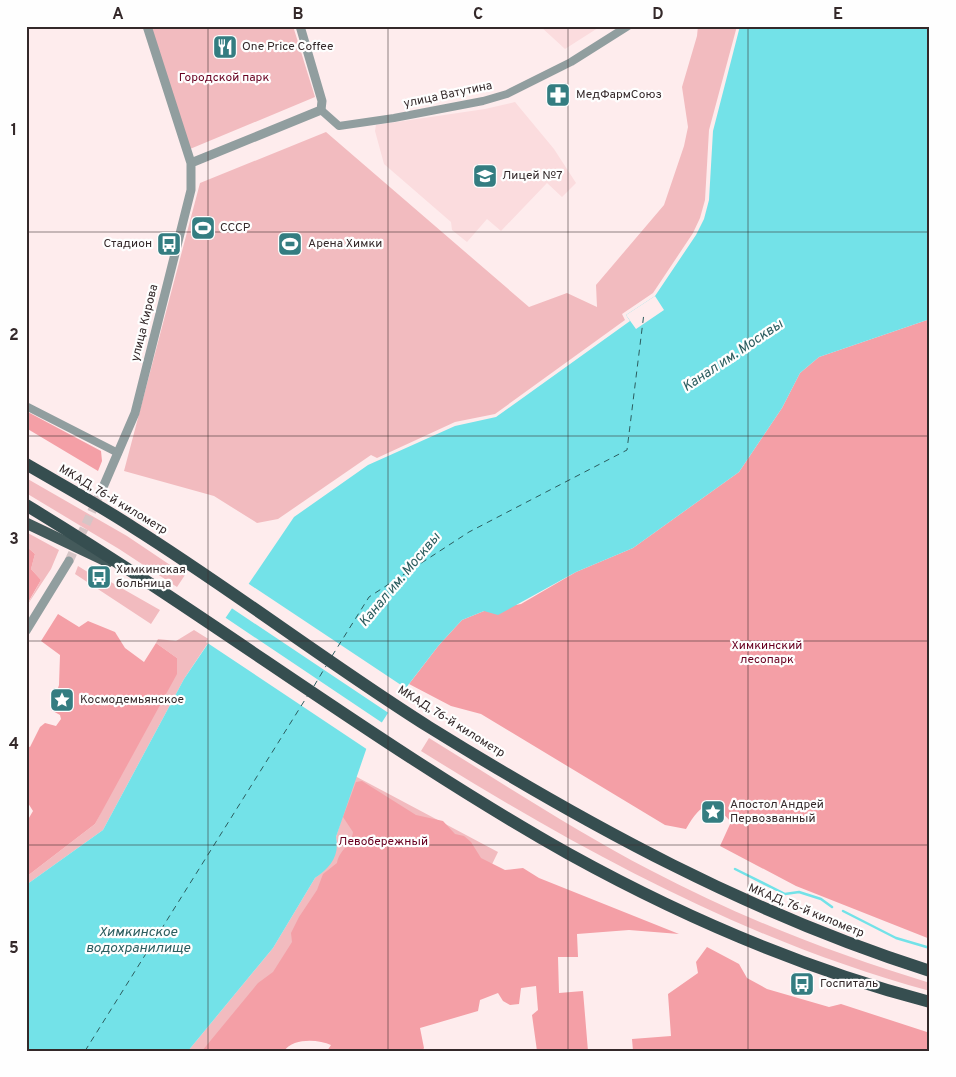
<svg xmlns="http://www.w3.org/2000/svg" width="956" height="1077" font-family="Overpass,sans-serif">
<rect width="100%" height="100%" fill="#feeced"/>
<!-- built -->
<path fill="#fbdcde" d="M540,26h61l-36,23z
M515,102l39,47 22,34 -14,14 -15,-14 -46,48 -14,-12 -20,23 -15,-12 -1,-8 -67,-58 -9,-33 1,-6 109,-16z"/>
<!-- green -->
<path fill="#f2bbbf" d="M151,26h142l22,71 -125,52z
M698,26h39l-28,104 -4,70 -5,18 -7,15 -40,60 -31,21 3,6 -130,94 -40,8 -78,36 -6,-3 -93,64 -21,4 -43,-27 -90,-25 76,-288 126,-51 203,175 38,-14 30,14 -1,-22 68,-80 20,-59 4,-19 -6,-40 15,-51z
M26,478l101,58 58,39 -8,12 -58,-38 -93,-56z
M26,532l33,18 -8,19 -25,38 15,-27 -10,-11 4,-15 -9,-8z
M78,566l29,18 2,-3 51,29 -9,14 -76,-50z
M194,630l16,10 -26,39 -81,151 -77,55v-8l69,-53 82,-166 -21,-15 2,-4 18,2z
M429,738c73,45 145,92 221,132 89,47 184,84 280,113v8c-184,-50 -349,-140 -509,-240z
M355,776l143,76 -20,41 -248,158h-42l85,-103 42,-70c13,-9 24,-25 21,-41z"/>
<!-- forest -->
<path fill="#f49fa6" d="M930,319v620l-134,-53 -76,-40 11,-24c-22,-26 -31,-17 -45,7l-21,-4 -184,-111 -30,-8 -42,-22 30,-39 23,-25 22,-9 37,-7 55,-32 57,-24 106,-76 43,-64 18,-35 19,-16z
M26,411l75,40 1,10 -4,10 -72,-43z
M26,546l9,8 -4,15 10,11 -15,26z
M58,614l21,13 9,-6 27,11 10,16 19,14 12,-19 21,15v16l-82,150 -69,53v-54l7,-12 -7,-11v-54l4,1 10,-20 5,-4 11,3 5,-7 -1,-4 -9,-5 8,-25 1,-30 -19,-14z
M362,781l54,34 27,6 12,13 9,2 7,6 10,16 24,12 18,-2 16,10 140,56 -50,-4 -52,4 1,23h-20l1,36 24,-2 5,60h-51l-5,-36 6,-5 -2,-24 -15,2 -2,16 -9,1 -7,-4 -5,-8 -18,7 -2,11 -58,17 4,20 -2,3h-95l4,-6c-13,-6 -38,-7 -47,6h-82l56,-68 15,-11 19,-30 -1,-9 8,-16 18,-27 6,-16 14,-11c3,-15 14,-16 16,-31l-10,-15 13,-35z
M707,947l32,17 8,14 20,11 62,18 12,-3 89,29v18h-297l-1,-12 39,-3 -3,-42 30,-21 -2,-11z"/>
<!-- water -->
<path fill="#73e2e8" d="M740,26h190v293l-111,38 -19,16 -18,35 -43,64 -106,76 -57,24 -78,43 -14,-4 -22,9 -23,25 -44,57 -27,42 -32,93c4,19 -6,31 -21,41l-42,70 -85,103h-162v-166l77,-55 81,-151 110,-162 74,-52 87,-39 41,-9 134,-96 -4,-6 29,-19 41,-61 8,-16 5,-19 4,-69z"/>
<!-- pier -->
<path fill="#feeced" d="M655,296l9,14 -28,19 -10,-14z
M246,582l161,107 -17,25 -160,-107z
M223,616l161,108 -16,26 -162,-108z"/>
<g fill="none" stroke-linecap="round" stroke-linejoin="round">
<!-- stream -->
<path stroke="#73e2e8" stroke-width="2.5" d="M735,869l50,25 14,-2 22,7 11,8
M843,911l53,27 34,10"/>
<!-- ferry -->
<path stroke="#2c5d5f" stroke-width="1" stroke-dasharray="6 5" stroke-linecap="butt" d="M332,656l37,-59 100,-65 158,-82 17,-137
M314,686l12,-20
M85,1051l223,-356"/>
<!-- tertiary-tunnel -->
<path stroke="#d6c5c6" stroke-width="9" stroke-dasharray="9 4.5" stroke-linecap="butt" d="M69,561l35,-76"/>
<!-- minor -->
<path stroke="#919e9f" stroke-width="8" d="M321,110l18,16 55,-8 89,-17 24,-7 64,-32 57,-36
M26,406l92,47"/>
<!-- tertiary -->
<path stroke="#919e9f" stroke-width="9" d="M191,163l130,-53 1,-9 -22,-75
M104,485l31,-72 56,-223v-27l-44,-137
M26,631l43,-70"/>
<!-- primary -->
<path stroke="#445a5b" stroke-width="11" d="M26,523l82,39"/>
<!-- trunk -->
<path stroke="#364e50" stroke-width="12" d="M26,464c36,21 73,41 108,64 100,63 195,136 295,199 160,99 321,187 501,244
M26,505c184,111 356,244 543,349 114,63 235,115 361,148"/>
</g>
<!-- grid -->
<path fill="none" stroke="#34292a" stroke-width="1" stroke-opacity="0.55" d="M208,26v1025M388,26v1025M568,26v1025M748,26v1025M26,232h904M26,436h904M26,641h904M26,845h904"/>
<!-- icons -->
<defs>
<symbol id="restaurant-square" viewBox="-11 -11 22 22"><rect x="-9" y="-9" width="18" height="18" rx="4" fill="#347d81" stroke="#fefefe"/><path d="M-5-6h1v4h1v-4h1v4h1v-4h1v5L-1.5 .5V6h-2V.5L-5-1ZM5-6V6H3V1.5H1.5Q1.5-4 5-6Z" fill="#fff"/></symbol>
<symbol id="pharmacy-square" viewBox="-11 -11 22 22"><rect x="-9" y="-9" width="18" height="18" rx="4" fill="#347d81" stroke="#fefefe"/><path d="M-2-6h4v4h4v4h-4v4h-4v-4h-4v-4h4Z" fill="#fff"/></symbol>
<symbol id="school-square" viewBox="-11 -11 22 22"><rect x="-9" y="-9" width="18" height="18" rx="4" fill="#347d81" stroke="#fefefe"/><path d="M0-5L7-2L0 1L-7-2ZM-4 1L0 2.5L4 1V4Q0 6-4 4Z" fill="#fff"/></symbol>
<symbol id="stadium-square" viewBox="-11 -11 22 22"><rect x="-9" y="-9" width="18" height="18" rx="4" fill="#347d81" stroke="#fefefe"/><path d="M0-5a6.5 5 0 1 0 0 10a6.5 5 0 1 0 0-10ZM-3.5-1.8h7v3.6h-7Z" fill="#fff"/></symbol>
<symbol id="bus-square" viewBox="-11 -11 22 22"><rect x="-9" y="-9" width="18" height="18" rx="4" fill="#347d81" stroke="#fefefe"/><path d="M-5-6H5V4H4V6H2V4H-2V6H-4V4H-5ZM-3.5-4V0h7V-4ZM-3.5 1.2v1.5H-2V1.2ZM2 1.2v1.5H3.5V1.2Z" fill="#fff"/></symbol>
<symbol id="sight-square" viewBox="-11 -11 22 22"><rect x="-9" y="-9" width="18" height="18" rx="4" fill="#347d81" stroke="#fefefe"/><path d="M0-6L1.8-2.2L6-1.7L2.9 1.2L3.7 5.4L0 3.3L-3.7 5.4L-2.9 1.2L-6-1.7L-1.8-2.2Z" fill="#fff"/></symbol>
</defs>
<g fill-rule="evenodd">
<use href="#restaurant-square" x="211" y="33" width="28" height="28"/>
<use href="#pharmacy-square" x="544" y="81" width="28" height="28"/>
<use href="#school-square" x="471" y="162" width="28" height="28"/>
<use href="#stadium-square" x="189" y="214" width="28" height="28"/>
<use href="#bus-square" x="155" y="230" width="28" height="28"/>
<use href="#stadium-square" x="276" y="230" width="28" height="28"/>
<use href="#bus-square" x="85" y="563" width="28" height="28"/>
<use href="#sight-square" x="48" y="686" width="28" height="28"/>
<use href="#sight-square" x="699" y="798" width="28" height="28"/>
<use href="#bus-square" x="788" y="970" width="28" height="28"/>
</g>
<g text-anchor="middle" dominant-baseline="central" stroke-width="4.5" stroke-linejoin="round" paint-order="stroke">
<!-- poi labels -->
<g font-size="12" fill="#34292a" stroke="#fefefe" text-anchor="start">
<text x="242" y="47">One Price Coffee</text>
<text x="576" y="95">МедФармСоюз</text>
<text x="502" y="176">Лицей №7</text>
<text x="220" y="228">СССР</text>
<text x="152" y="244" text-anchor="end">Стадион</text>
<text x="308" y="244">Арена Химки</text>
<text x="116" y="570">Химкинская<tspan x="116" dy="14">больница</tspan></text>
<text x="80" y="700">Космодемьянское</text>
<text x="730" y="805">Апостол Андрей<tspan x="730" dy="14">Первозванный</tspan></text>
<text x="820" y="984">Госпиталь</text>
</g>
<!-- park labels -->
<g font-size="12" fill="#680020" stroke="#fefefe">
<text x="224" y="78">Городской парк</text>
<text x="767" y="646">Химкинский<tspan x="767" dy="14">лесопарк</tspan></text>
<text x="383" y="842">Левобережный</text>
</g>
<!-- street labels -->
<g font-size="12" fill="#34292a" stroke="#fefefe">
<text transform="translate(448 95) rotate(-12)">улица Ватутина</text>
<text transform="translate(145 323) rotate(-76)">улица Кирова</text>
<text transform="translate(113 500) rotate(31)">МКАД, 76-й километр</text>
<text transform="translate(451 722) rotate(32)">МКАД, 76-й километр</text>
<text transform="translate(806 911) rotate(22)">МКАД, 76-й километр</text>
</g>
<!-- water labels -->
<g font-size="14" font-style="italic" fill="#2c5d5f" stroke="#fefefe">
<text transform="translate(733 356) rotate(-34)">Канал им. Москвы</text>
<text transform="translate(400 580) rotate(-50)">Канал им. Москвы</text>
<text x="138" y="932">Химкинское<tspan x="138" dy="16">водохранилище</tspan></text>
</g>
</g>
<!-- border -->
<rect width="956" height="1077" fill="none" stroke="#fefefe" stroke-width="55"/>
<rect x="28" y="28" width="900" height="1022" fill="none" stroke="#34292a" stroke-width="2"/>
<g font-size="16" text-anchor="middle" font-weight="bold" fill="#34292a">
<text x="118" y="19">A</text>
<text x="298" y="19">B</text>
<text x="478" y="19">C</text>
<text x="658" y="19">D</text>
<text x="838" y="19">E</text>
<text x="14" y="135">1</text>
<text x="14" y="340">2</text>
<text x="14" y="544">3</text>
<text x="14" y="749">4</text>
<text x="14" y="953">5</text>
</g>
</svg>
